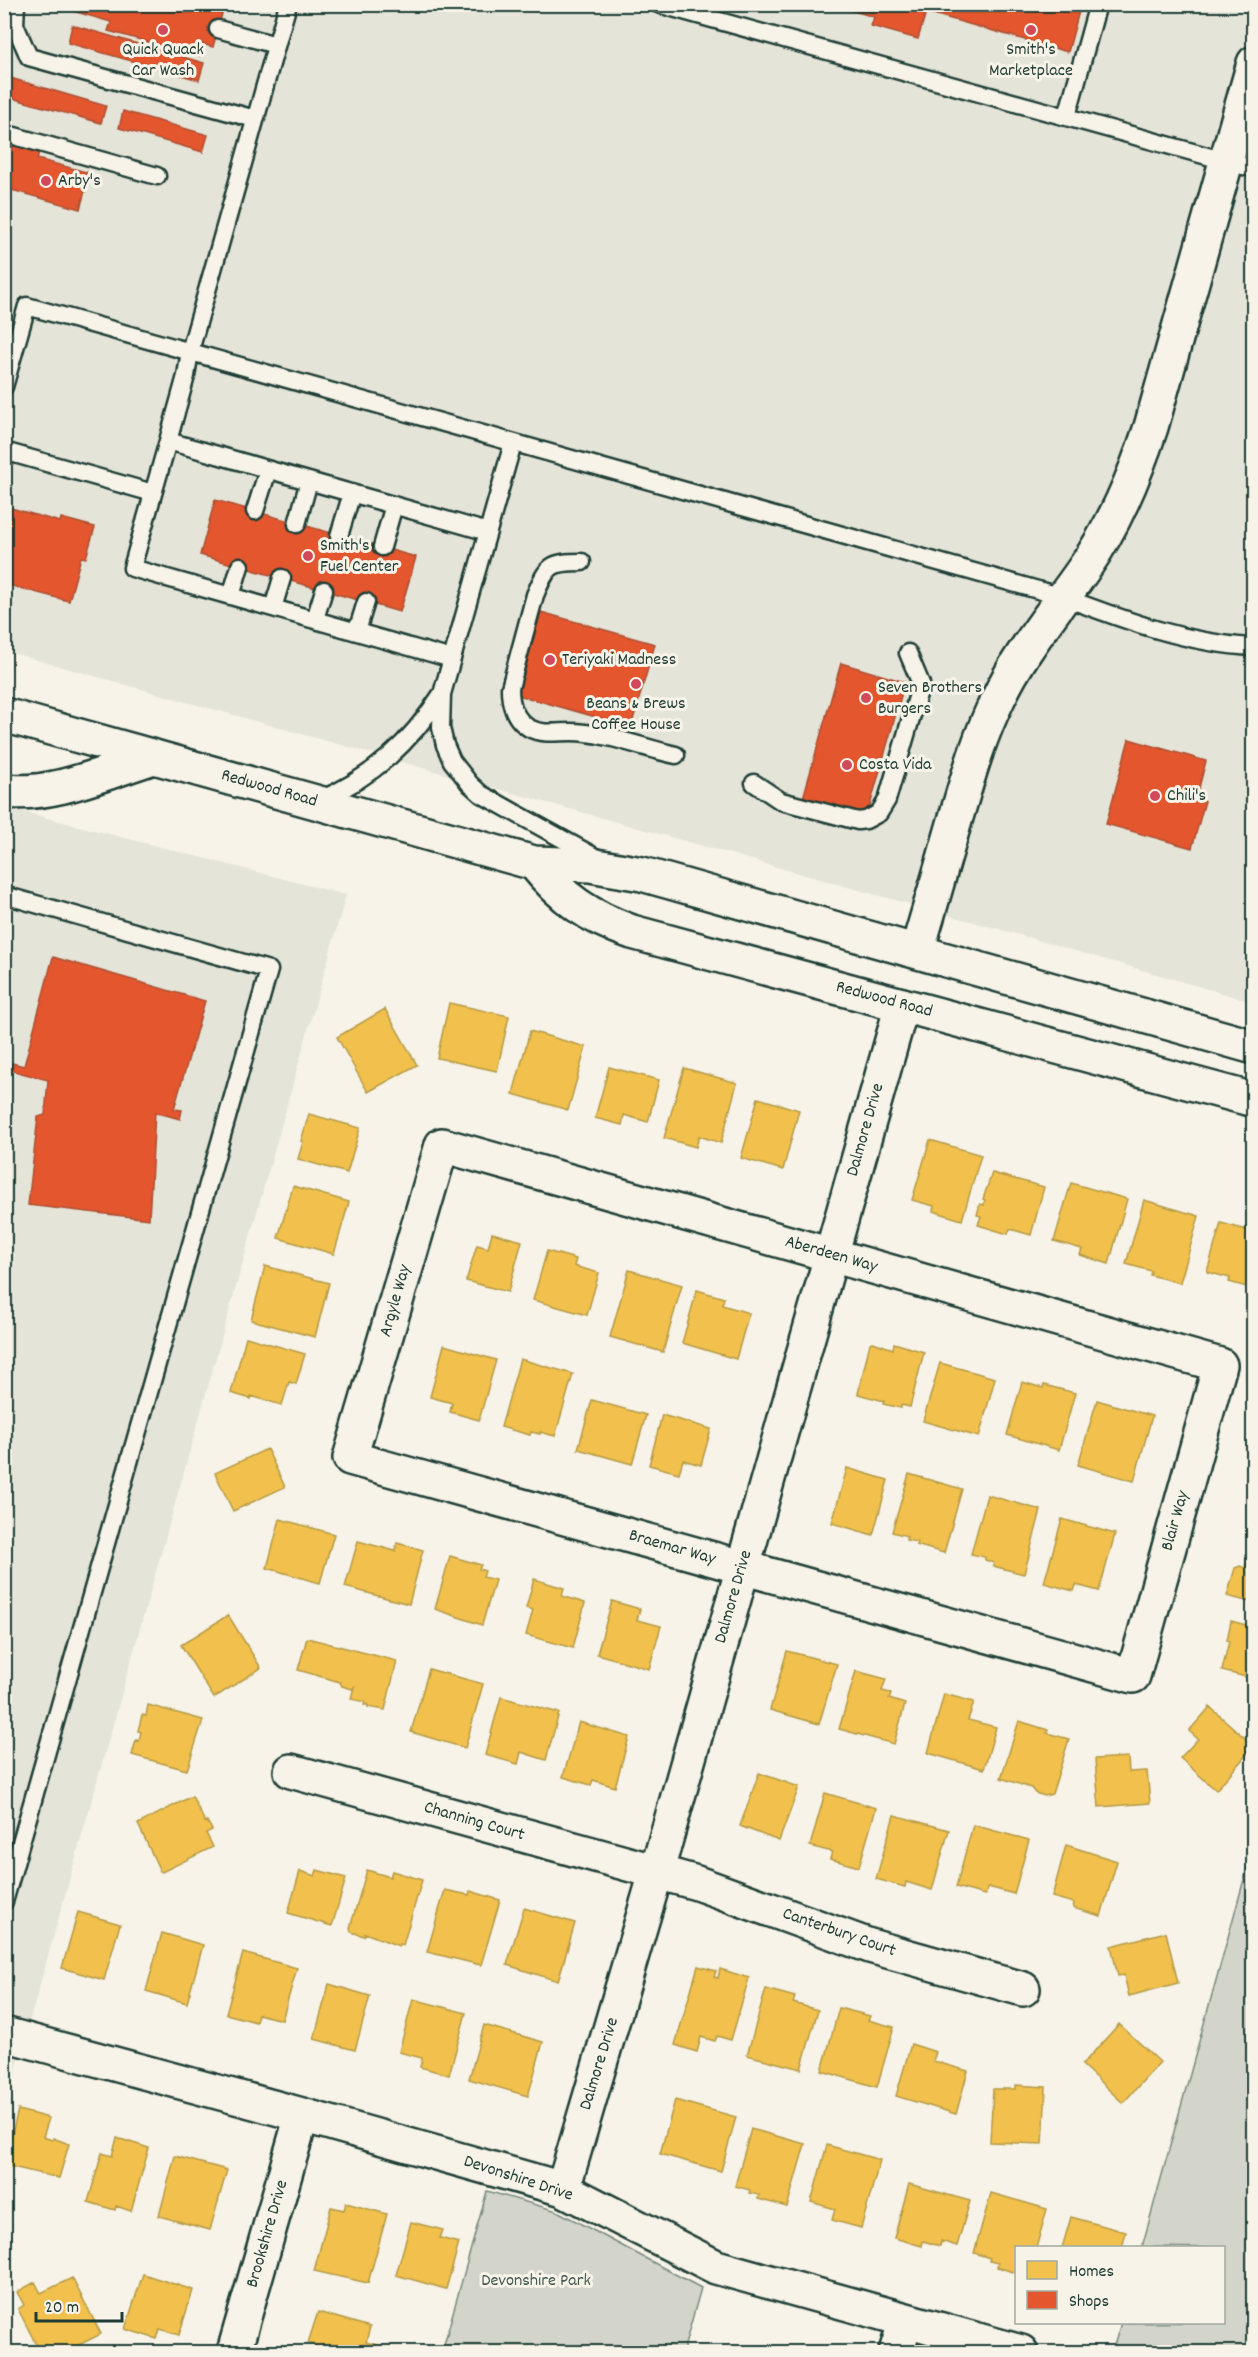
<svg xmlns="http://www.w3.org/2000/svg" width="1258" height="2357" font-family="Dekko,sans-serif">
<rect width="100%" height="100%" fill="#f7f3e8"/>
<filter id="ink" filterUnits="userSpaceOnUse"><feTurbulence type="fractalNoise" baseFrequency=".0167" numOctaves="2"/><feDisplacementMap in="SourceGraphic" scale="12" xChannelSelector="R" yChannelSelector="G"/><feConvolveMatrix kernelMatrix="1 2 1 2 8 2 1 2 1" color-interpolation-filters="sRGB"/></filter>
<g filter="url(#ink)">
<!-- built -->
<path fill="#e5e4d9" d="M4,5h1249v997l-251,-72 -997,-279z
M5,807l341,88 -341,1214z"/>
<!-- green -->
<path fill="#d3d5ca" stroke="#79897f" stroke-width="1.5" d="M1253,1847v505h-141l9,-29 103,-1v-74l-82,-1z
M487,2191l70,20 144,77 -18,64h-241z"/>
<!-- homes -->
<path fill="#f2c14e" stroke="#b39946" stroke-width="1.5" d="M449,1003l60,13 -12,55 -60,-13z
M385,1009l32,56 -49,27 -31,-55z
M530,1031l56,16 -18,63 -55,-16z
M609,1067l50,13 -11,42 -24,-7 -2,10 -27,-7z
M684,1068l53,15 -16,60 -22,-7 -3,11 -32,-9z
M758,1098l41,12 -16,60 -42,-12z
M309,1114l51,14 -13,45 -49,-14 5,-17 -2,-1z
M930,1140l51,15 -19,65 -29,-9 1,-5 -22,-6z
M992,1173l52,14 -13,48 -21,-6 -2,5 -30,-9 3,-9 -4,-1 3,-11 4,1 1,-5 -2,-1z
M1071,1183l56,16 -18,65 -29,-9 2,-6 -28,-8z
M293,1186l56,16 -15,52 -56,-16z
M1144,1200l55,16 -19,67 -30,-8 1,-4 -25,-7z
M1221,1223l33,9v57l-25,-7 1,-4 -23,-6z
M492,1233l30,8 -14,51 -42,-11 11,-36 11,3z
M547,1251l29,8 -2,7 25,7 -12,42 -54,-15z
M265,1266l64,17 -14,54 -64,-17z
M629,1270l53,15 -19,67 -53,-15z
M697,1290l27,8 -2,7 27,8 -13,46 -54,-16z
M246,1337l59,17 -9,30 -7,-2 -7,23 -31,-9v3l-20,-6z
M873,1342l20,7 1,-6 30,9 -14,55 -9,-2v3l-18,-4 1,-3 -26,-7 12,-51z
M444,1345l52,15 -17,60 -29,-8 2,-9 -22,-6z
M520,1359l53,15 -18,62 -15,-4v2l-9,-2 -1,3 -29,-8z
M940,1363l55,15 -16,59 -56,-16z
M1022,1382l21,6 1,-3 31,8 -16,57 -52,-15z
M592,1400l54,15 -14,49 -54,-15z
M1097,1400l55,16 -18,65 -56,-16z
M662,1415l49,14 -10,36 -18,-5 -4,13 -30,-8z
M267,1449l18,38 -52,24 -18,-38z
M847,1468l41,12 -15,55 -41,-12z
M909,1474l53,15 -18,64 -28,-8 1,-3 -11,-2 1,-4 -15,-4z
M987,1495l54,15 -17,64 -31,-8 1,-3 -9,-3v-3l-14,-3z
M280,1519l54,15 -14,49 -53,-15z
M1062,1519l53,15 -16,57 -23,-6 -2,6 -30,-8z
M358,1541l37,10 2,-8 26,7 -14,54 -64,-17z
M1250,1549l4,1v53l-27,-7 8,-28 5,-2 5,2z
M450,1556l31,9 -2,4 6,2 -2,6 12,3 -13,45 -47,-16z
M534,1579l30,9 -2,8 23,7 -12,45 -47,-13 7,-25 -7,-2z
M612,1601l28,8 -3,11 24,6 -12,43 -52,-15z
M228,1615l33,53 -47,30 -33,-53z
M1231,1621l23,6v52l-32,-8 7,-30 -2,-1z
M307,1638l90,23 -12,49 -17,-3v-2h-4l1,-3 -14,-3 3,-12 -2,2 -10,-3 -2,-4 -42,-12z
M787,1651l50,13 -18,60 -49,-14z
M429,1669l54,15 -18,64 -54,-16z
M856,1671l30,8 -4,12 9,2 -2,6 16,5 -11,40 -55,-15z
M944,1694l30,8 -6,18 28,7 -12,42 -56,-16z
M501,1697l58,16 -13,47 -25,-8 -3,12 -33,-9z
M148,1705l55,15 -16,50 -55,-15 4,-15 3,1 2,-9 -3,-1 4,-16 4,1z
M1210,1707l44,39 -38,44 -36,-32 18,-19 -9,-8z
M1019,1721l29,9 -1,3 22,6 -17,55 -7,2 -10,-3 -4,-5 -30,-10z
M579,1722l50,15 -14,50 -22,-7 -2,5 -28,-8z
M1128,1757l1,15 18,-1 3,32 -51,4 -4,-48z
M759,1773l40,14 -20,54 -39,-15z
M825,1793l51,15 -17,59 -29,-8 2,-7 -22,-6z
M192,1796l13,26 2,-1 5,9 -6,3 7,14 -51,25 -2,-1 -22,-47z
M894,1815l55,15 -17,60 -26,-8 -1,5 -29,-8z
M973,1825l56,15 -15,54 -26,-7 -3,8 -29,-8z
M1066,1845l51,16 -16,55 -28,-8 1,-5 -22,-6z
M317,1870l29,8 -14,48 -44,-13 12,-42 15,5z
M367,1870l23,7 2,-6 30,9 -19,65 -3,-1 -1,2 -34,-13 -1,3 -13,-4 -1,-4z
M445,1890l24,5 1,-4 30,9 -19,65 -54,-13z
M524,1908l51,15 -17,58 -51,-16z
M78,1912l42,12 -16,56 -42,-12z
M1166,1932l12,51 -49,13 -5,-21 -6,1 -7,-30z
M162,1933l41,12 -16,58 -41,-12z
M243,1953l54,15 -15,52 -24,-6 -2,8 -30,-8z
M698,1966l18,5 -2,6 4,1 2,-9 29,9 -18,62 -14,-4 -2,5 -14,-4 -4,15 -22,-7z
M329,1984l41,12 -15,54 -41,-11z
M766,1989l29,8 -2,6 25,7 -17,59 -54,-14z
M413,1999l53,14 -17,62 -29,-8 2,-9 -23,-6z
M839,2008l31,8 -2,4 26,7 -17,60 -55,-16z
M1119,2024l41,38 -37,41 -41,-38z
M484,2025l59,17 -15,54 -59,-17z
M911,2044l25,8 -3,9 35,10 -12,43 -60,-18z
M1015,2085l31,2 -3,57 -53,-2 3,-53h22z
M675,2100l61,17 -15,54 -61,-17z
M18,2110l31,8 -6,19 9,3 1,-2 16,6 -10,34 -55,-13z
M751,2129l54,15 -18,63 -29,-8 1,-4 -10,-2 1,-3 -15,-4z
M117,2138l32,10 -18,63 -15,-5 -1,4 -27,-8 14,-49 10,3z
M827,2145l53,15 -19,68 -29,-8 3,-11 -24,-7z
M175,2156l52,14 -17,60 -51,-14z
M909,2184l61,17 -13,45 -16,-5 -1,5 -17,-5 -1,5 -28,-8z
M991,2193l56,16 -11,39h-20v25l-19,-6 1,-4 -9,-2 1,-3 -16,-5z
M346,2203l41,11 -19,69 -54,-12 17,-64 13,3z
M1071,2217l55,15 -4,16h-60z
M411,2222l32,8 -3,8 19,5 -13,46 -50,-14z
M143,2274l50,16 -14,45 -19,-6 -3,10 -32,-10z
M72,2278l29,56 -36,18h-25l-22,-43 6,-4 -7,-13 18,-10 6,11z
M318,2312l52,15 -4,15 11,3 -2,7h-62l2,-7 -7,-2z"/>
<!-- shops -->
<path fill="#e4572e" stroke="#a94f30" stroke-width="1.5" d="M67,4h120l35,10 -9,33 -11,-3 -3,12 -91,-25 3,-9 -45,-13z
M830,4h251l-13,48 -142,-40 -8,27 -47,-13 3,-9z
M72,25l132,38 -5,17 -131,-37z
M7,77l99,29 -5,17 -97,-27z
M123,111l85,24 -5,17 -84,-24z
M7,144l32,8 -2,7 53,14 -10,36 -76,-21v-38z
M215,500l201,57 -16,55 -200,-57z
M4,506l56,16 1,-4 34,9 -9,31 -5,-1 -12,44 -65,-17z
M541,612l114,32 -24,83 -113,-32z
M841,663l64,19 -38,134 -64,-18z
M1129,739l77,22 -10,38 9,2 -13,47 -86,-24z
M53,957l152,44 -31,108 8,1 -2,9 -25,-7 -6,107 -121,-14 10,-88 7,-2 3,-35 -38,-10 2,-7 12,3z"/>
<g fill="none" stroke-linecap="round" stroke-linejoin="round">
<defs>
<path id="lane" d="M16,4l-1,21 14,32 226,62
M658,4l596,165
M218,29l58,16
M1067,116l31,-112
M4,133l153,43
M4,387l23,-81 1036,291c61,23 125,47 191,50
M168,441l18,-65 4,-25 98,-347
M513,443l-71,251 -1,34 4,17 7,16 18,23 11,10 116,64
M4,451l149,42
M255,511l13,-41
M297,524l12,-43
M339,536l13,-43
M382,547l12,-42
M582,562c-32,0 -34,3 -47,33l-25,93c0,15 4,31 19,40 13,7 28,4 42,4 33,0 72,16 105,23
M231,596l9,-30
M273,608l9,-30
M315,619l9,-29
M357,631l9,-29
M452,659l-320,-91 36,-127 320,91
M754,783l27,18 77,20 8,-1 13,-7 8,-13 34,-116 -13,-31
M320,800c53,-23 90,-57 121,-105
M4,895l265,75 -265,932"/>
<path id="street" d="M917,951c13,-43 25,-85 37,-127 13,-43 24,-85 44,-125 22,-47 55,-86 85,-129 31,-44 51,-92 68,-143l103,-364
M442,1145l778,220 -87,311 -783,-218z
M291,1771l406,112 173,63 153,43
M4,2034l298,81 261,74 153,78 305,85
M563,2189l101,-343 238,-841
M234,2352l68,-237
M896,2352l10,-32"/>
<path id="primary" d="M4,715l530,148 56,2 52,9 612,173
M534,863c29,36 55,54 98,69l622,168"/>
<path id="highway" d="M4,791c49,6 104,-20 150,-34"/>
</defs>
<!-- lane casing -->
<use href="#lane" stroke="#1f3d34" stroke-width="21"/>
<!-- street casing -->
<use href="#street" stroke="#1f3d34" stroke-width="38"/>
<!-- primary casing -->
<use href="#primary" stroke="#1f3d34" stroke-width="38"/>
<!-- highway casing -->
<use href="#highway" stroke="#1f3d34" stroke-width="38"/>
<!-- lane -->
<use href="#lane" stroke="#f7f3e8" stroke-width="16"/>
<!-- street -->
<use href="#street" stroke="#f7f3e8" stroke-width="33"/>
<!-- primary -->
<use href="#primary" stroke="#f7f3e8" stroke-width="33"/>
<!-- highway -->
<use href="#highway" stroke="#f7f3e8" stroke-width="33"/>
</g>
</g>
<!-- markers -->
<g fill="#d1495b" stroke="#f7f3e8" stroke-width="2">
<circle cx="163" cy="30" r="6"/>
<circle cx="1031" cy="30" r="6"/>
<circle cx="46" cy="181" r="6"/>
<circle cx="308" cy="556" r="6"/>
<circle cx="550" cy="660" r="6"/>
<circle cx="636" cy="684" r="6"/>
<circle cx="866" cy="698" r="6"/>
<circle cx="847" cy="765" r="6"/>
<circle cx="1155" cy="796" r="6"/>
</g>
<g text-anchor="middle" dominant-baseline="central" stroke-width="6" stroke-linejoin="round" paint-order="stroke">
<!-- poi labels -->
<g font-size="18" fill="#1f3d34" stroke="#f7f3e8" text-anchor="start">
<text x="163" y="50" text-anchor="middle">Quick Quack<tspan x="163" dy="21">Car Wash</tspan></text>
<text x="1031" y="50" text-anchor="middle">Smith's<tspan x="1031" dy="21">Marketplace</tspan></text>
<text x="58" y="181">Arby's</text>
<text x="320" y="546">Smith's<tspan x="320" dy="21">Fuel Center</tspan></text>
<text x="562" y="660">Teriyaki Madness</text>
<text x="878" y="688">Seven Brothers<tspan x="878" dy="21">Burgers</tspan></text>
<text x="636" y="704" text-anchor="middle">Beans &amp; Brews<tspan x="636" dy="21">Coffee House</tspan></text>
<text x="859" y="765">Costa Vida</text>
<text x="1167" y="796">Chili's</text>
</g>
<!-- street labels -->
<g font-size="18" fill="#1f3d34" stroke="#f7f3e8">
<text transform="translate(269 789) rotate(16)">Redwood Road</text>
<text transform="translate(884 1000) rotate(15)">Redwood Road</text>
<text transform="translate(866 1130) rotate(-74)">Dalmore Drive</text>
<text transform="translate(831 1255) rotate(16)">Aberdeen Way</text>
<text transform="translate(396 1301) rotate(-74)">Argyle Way</text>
<text transform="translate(1176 1521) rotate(-74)">Blair Way</text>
<text transform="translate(672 1548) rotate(16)">Braemar Way</text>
<text transform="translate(734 1597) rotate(-74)">Dalmore Drive</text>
<text transform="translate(474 1822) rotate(16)">Channing Court</text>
<text transform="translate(839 1933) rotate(19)">Canterbury Court</text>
<text transform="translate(600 2064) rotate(-73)">Dalmore Drive</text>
<text transform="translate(518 2179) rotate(18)">Devonshire Drive</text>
<text transform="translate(268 2234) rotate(-74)">Brookshire Drive</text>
</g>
<!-- park labels -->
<g font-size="18" fill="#435b52" stroke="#f7f3e8">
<text x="536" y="2281">Devonshire Park</text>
</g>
</g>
<!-- margin -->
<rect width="1258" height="2357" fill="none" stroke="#f7f3e8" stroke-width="24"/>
<rect x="12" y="12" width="1234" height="2333" fill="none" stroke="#1f3d34" stroke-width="2" filter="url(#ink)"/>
<!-- legend -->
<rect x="1015" y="2246" width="210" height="78" fill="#f7f3e8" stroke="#a1aaa0" stroke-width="1.5"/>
<rect x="1027" y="2261" width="30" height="18" fill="#f2c14e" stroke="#a1aaa0" stroke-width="1.5"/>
<text x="1069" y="2276" font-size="18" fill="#1f3d34">Homes</text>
<rect x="1027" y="2291" width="30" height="18" fill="#e4572e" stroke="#a1aaa0" stroke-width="1.5"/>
<text x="1069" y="2306" font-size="18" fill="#1f3d34">Shops</text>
<!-- scale -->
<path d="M36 2312v9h86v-9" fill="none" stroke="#1f3d34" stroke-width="3"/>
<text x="45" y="2312" font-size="18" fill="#1f3d34" stroke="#f7f3e8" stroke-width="4.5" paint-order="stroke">20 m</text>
</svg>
